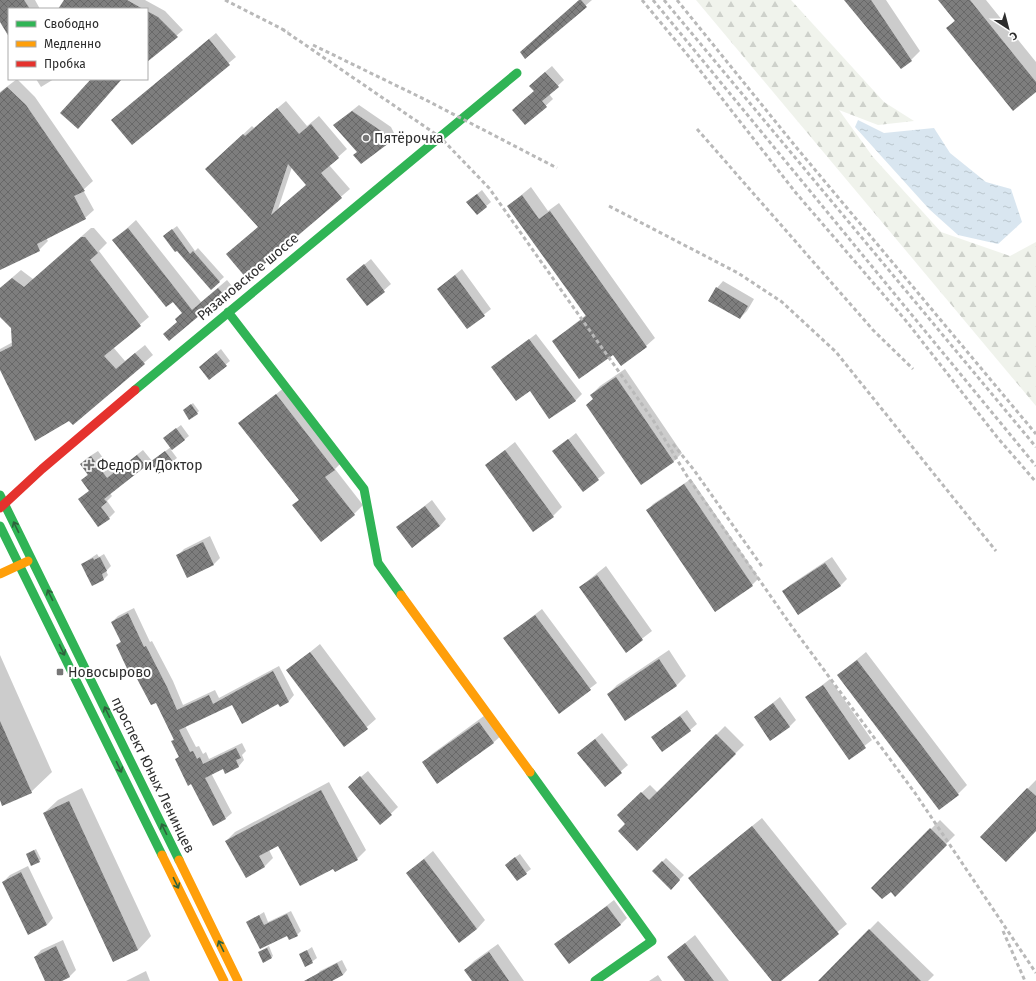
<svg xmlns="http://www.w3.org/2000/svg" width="1036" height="981" font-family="'Fira Sans',sans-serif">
<defs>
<pattern id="forest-firs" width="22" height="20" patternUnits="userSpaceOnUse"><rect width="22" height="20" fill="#f0f3ec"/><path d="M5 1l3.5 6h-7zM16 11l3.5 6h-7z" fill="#ced1cb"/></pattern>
<pattern id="water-ripples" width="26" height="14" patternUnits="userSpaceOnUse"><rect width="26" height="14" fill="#d9e6f0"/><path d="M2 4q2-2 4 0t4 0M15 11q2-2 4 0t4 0" fill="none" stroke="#bbc6ce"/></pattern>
<pattern id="building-cross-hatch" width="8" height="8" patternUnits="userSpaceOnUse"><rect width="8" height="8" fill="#7e7e7e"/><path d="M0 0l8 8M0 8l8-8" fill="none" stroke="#686868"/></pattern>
</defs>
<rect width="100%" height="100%" fill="#fff"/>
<!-- forest -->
<path fill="url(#forest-firs)" d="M696,0h95l93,102 30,19 -36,4 -39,-15 34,47 68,75 69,24 26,-14v164z"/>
<!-- water -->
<path fill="url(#water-ripples)" d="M858,120l26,13 50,-5 16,25 36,29 25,7 11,33 -24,22 -40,-9 -29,-26 -74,-82z"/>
<!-- shadow -->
<path fill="#0003" fill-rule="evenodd" d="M0,0h35l5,9h-31v26l-9,-15z
M65,0h80l20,11 18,19 -36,31v-52h-88z
M580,0h12l-67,57z
M845,0h41l34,51 -9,9z
M940,0h46l50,62v29l-88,-63 7,-8z
M216,33l20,24 -104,87 -20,-24z
M552,66l12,14 -15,14 4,5 -27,25 11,-45z
M17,79l18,18 58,84 -10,9 11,20 -9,8 -39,20 2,3 -9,9 -39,19v-177z
M36,79h18l-13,8z
M286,101l21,25 12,-10 28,33 -18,16 21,24 -103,88 -20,-23 32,-28 -44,-65 37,-35 2,2zM292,167l15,18 -29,24z
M359,105l32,22 4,8 -34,28 -3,-11 -24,-27z
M531,187l17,24 11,-8 96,135 -9,8 -32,8 -61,-13 33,-26 -78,-109z
M482,190l9,12 -14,12 -5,-16z
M136,220l65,82 26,-22 5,6 -63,54 14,-27 -69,-73z
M177,226l18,25 3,-3 26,29 -12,11 -43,-56z
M91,228h3l13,15 -8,8 50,66 -36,30 12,14 20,-16 8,10 -80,69 -73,-56v-19l13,-7 -1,-14 -12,-13v-27l21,-18 12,9z
M371,259l20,25 -24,21 -20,-26z
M462,269l29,40 -24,19 -29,-39z
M723,281l31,18 -7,12 -7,7 -23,-30z
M536,334l46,60 -7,7 -45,-12 -37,-22z
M221,349l9,12 -21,17 -5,-15z
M625,369l57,84 -9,9 -82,-67 9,-9z
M286,386l58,74 -9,9 28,36 -9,9 -61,-9 6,-5 -59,-76z
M193,403l6,8 -2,2 -11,-4z
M181,425l8,11 -18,14 6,8 -18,14 -9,-11 -40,32 2,3 -5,5 8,11 -6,6 -30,-19 11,-9 -8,-10 6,-6 -7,-10 6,-6 11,-7 16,22 29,-23 9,11 19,-14 -2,-13z
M576,433l29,40 -22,18 -29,-40z
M515,442l47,65 -9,9 -67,-51z
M691,479l68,99 -7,7 -105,-74 6,-7z
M432,500l14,19 -6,7 -42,1z
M210,536l10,22 -6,6 -37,-8 7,-7z
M97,554l2,3 5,-3 7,12 -5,5 2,4 -4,4 -11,6 -11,-21z
M832,557l15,22 -7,7 -57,6 7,-7z
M606,566l46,65 -26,20 -46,-64z
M134,608l16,34 2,-1 21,40 10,24 32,-15 4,8 60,-32 15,29 -5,6 -10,2h-47l-47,23 11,21 3,-1 4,8 3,-2 3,7 33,-16 4,8 -4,4 2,5 -5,6 -16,2 -12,5 21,40 -6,5 -50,-58 3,-4 -7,-14 2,-3 -18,-37 -39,-57 5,-5 -10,-18 6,-6z
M542,609l55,74 -38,29 -54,-74z
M320,644l56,75 -31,27 -57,-76z
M669,650l17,26 -9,9 -52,34 -17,-25 9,-9z
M866,652l101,133 -9,9 -120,-119z
M0,655l52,117 -21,20 -31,6z
M830,679l42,61 -23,18 -42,-61z
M780,697l16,23 -7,7 -34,-10z
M687,710l10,14 -7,6 -38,7z
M488,713l15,21 -9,8 -56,41 -15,-20 9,-9z
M725,726l19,19 -107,105 -10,-27v-17l23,-21 8,8z
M602,733l26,32 -23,20 -27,-32z
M368,771l30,36 -18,17 -24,-43z
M1036,780v50l-55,7z
M329,782l37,68 -9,9 -24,8 -55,-23 -9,6 4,8 -8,8 -19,10 -20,-35 9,-9z
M82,788l69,148 -13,14 -25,11 -69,-148 14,-13z
M762,818l85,106 -68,57h-6l-74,-112z
M940,820l15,15 -60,60 -4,-5 -19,-2z
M36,849l5,10 -2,2 -12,-7z
M433,851l52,69 -8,9 -70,-56z
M520,854l11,15 -14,11 -7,-19z
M666,858l18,17 -13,13 -18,-17z
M28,866l25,52 -6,7 -44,-43 7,-7z
M614,900l13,18 -7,7 -64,20z
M291,911l10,20 -4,4h-10l-39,-13 16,-10 4,10z
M878,921l56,54 -6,6h-109z
M695,935l34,46h-43l-18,-24z
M63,940l13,30 -6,6 -10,5h-14l-11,-24 6,-7z
M498,944l26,37h-51l-8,-11 9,-9z
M269,946l4,10 -1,1 -13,-5z
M312,947l5,11 -11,8 -6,-11z
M342,960l5,10 -4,5 -13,6h-12l-2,-5 4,-5z
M146,971l4,10h-24z
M658,975l4,6h-13z"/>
<!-- building -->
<path fill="url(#building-cross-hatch)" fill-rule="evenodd" d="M0,0h24l6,9h-21v28l-9,-15z
M64,0h63l16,9h-85z
M579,0h2l6,7 -62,52 -5,-7z
M844,0h27l41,61 -11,8z
M938,0h32l66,82v10l-23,19 -67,-83 9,-7z
M147,11l11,6 20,20 -31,25z
M209,39l21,26 -98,80 -21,-25z
M545,72l14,15 -17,14 5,6 -22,18 -13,-15 22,-19 -5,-5z
M91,79h31l-44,50 -18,-16z
M7,87l19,18 59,86 -11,5 12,23 -49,25 3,7 -40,19v-177z
M277,108l22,26 12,-10 28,34 -18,15 21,25 -95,81 -21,-25 32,-27 -53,-58 38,-35 2,2zM288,164l18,21 -35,30z
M352,111l32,22 5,10 -28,21 -8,-9 4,-3 -24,-27z
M477,194l10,13 -10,8 -11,-13z
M522,195l17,24 11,-8 97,136 -26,19 -8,-11 -34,24 -27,-38 34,-25 -79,-110z
M128,228l64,82 26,-22 6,7 -55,46 -6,-7 14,-12 -2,-3 7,-6 -9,-11 -7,5 -54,-67z
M172,229l18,25 3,-3 27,31 -9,8 -34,-39 -2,1 -12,-16z
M81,237h4l13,16 -8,7 51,66 -37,30 12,13 19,-16 10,11 -72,61 -4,-4 -34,20 -35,-71v-18l12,-6 -1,-18 -11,-11v-29l12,-10 12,9z
M364,264l21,28 -18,14 -21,-27z
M455,275l30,41 -18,13 -30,-40z
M716,287l32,19 -8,13 -32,-18z
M529,339l47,62 -27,18 -19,-28 -14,10 -25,-34z
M216,353l11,13 -18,14 -10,-13z
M616,377l58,85 -33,23 -55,-80 7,-6 -3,-4z
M276,394l59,76 -10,7 30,38 -34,27 -29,-37 7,-5 -61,-77z
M191,404l7,10 -9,6 -6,-10z
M176,428l9,12 -13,10 -9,-12z
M568,439l31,41 -16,12 -31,-41z
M505,450l49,67 -21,15 -48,-67z
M165,451l9,12 -16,11 -8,-12z
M137,455l9,11 -42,33 3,3 -6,5 9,12 -12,8 -20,-28 11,-8 -8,-11 7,-5 -8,-11 11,-8 16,22z
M684,484l69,102 -38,26 -69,-102z
M425,506l15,20 -28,22 -16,-21z
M203,542l11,23 -27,13 -11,-23z
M100,557l7,14 -5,3 2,6 -12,6 -11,-22 12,-6 1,2z
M825,563l16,23 -43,29 -16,-24z
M597,575l46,65 -17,13 -47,-66z
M128,613l16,34 2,-1 21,41 10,23 32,-15 4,9 60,-33 16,31 -9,5 -2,-3 -36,20 -10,-19 -53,25 11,22 3,-1 4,8 3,-2 3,7 33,-16 5,10 -5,2 3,7 -14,7 -2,-5 -18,9 21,41 -13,7 -22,-42 -3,2 -13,-27 4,-2 -8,-16 3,-1 -18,-37 -5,2 -16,-30 -4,2 -15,-32 5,-3 -10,-20z
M535,615l56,75 -32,24 -56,-76z
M310,652l58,77 -24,18 -58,-77z
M659,659l18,27 -52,35 -18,-27z
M857,660l102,135 -20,15 -102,-135z
M823,685l43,63 -17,12 -44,-63z
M773,703l17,24 -20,14 -16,-24z
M680,716l11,15 -29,21 -11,-15z
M0,721l32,72 -30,13 -2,-6z
M479,722l15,21 -57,41 -15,-22z
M716,734l20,20 -99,97 -19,-20 7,-7 -8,-9 24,-23 8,8z
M595,739l27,34 -17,14 -28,-34z
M360,776l32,39 -12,10 -32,-38z
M1027,788l9,8v35l-30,31 -26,-25z
M321,790l37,70 -23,12 -2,-3 -33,17 -22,-40 -19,10 6,11 -19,11 -21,-37z
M69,801l69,149 -25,12 -70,-149z
M752,826l87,108 -58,47h-9l-84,-103z
M930,828l17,17 -52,52 -4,-5 -9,7 -11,-11z
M34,850l6,12 -9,4 -5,-12z
M515,857l12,17 -10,7 -12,-16z
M424,859l53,70 -18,14 -53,-70z
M662,861l18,19 -9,10 -19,-19z
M21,872l26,53 -19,10 -26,-53z
M607,906l14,19 -52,39 -15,-20z
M287,914l11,22 -9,4 -2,-4 -27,13 -14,-27 13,-7 5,10z
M869,929l52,52h-103z
M685,943l29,38h-29l-18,-24z
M56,946l14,31 -8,4h-17l-11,-24z
M267,948l5,10 -9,5 -5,-11z
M307,950l6,13 -8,4 -6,-13z
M489,952l20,29h-37l-8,-11z
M337,963l6,12 -11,6h-28z"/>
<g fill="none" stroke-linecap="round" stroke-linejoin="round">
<!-- fast -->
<path stroke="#30b455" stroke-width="9" d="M228,312l136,177 14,74 23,32
M135,390l382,-317
M0,495l179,365
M0,526l162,329
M530,772l122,169 -57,40"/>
<!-- slow -->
<path stroke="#ff9f0a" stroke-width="9" d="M0,574l28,-13
M401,595l129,177
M162,855l62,126
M179,860l59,121"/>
<!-- jam -->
<path stroke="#e5322d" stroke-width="9" d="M0,508l42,-39 93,-79"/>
<!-- rail -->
<path stroke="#b9b9b9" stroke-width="3" stroke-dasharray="4 3" stroke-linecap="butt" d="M225,0l63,32
M642,0l53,64 101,129 111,129 90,115 39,45
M653,0l383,466
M664,0l372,447
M677,0l119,147 240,287
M282,29l158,108 49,51 164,232 34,56 103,148 125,169 121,180
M313,45l111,54 133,69
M697,129l176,201 40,39
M609,206l129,67 44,29 54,50 160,199
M673,444l21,26 69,98
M1003,931l22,50"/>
</g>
<!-- one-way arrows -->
<defs><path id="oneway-shaft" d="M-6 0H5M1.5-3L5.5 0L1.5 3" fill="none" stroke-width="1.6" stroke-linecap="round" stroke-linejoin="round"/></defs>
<g stroke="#2e633d">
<use href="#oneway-shaft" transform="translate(16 527) rotate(-116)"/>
<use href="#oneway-shaft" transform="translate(50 595) rotate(-116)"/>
<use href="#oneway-shaft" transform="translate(62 650) rotate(64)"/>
<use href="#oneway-shaft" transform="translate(107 712) rotate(-116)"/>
<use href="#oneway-shaft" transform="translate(119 767) rotate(64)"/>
<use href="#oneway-shaft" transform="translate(164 829) rotate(-116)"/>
<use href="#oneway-shaft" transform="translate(176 883) rotate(64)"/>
<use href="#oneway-shaft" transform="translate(221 946) rotate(-116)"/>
</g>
<!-- markers -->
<g fill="#767676" stroke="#fff" stroke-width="1.5">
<circle cx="366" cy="138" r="4"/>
<path d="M87 459h4v4h4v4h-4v4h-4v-4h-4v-4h4z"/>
<rect x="56" y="668" width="8" height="8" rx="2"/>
</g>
<g text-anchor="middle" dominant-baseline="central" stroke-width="4" stroke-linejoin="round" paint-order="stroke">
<!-- poi labels -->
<g font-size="14" fill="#2d2d2d" stroke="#fff" text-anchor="start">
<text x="374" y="138">Пятёрочка</text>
<text x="97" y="465">Федор и Доктор</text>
<text x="68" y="672">Новосырово</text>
</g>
<!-- street labels -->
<g font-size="14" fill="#2d2d2d" stroke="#fff">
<text transform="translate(248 277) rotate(-40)">Рязановское шоссе</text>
<text transform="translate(153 775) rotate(64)">проспект Юных Ленинцев</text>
</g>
</g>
<!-- legend -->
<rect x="8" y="8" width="140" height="72" fill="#ffffff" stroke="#ababab"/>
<rect x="16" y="21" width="20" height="6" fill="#30b455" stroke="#ababab"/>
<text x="44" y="28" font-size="12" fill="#2d2d2d">Свободно</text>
<rect x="16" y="41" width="20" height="6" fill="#ff9f0a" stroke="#ababab"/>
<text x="44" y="48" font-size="12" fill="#2d2d2d">Медленно</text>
<rect x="16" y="61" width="20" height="6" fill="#e5322d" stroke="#ababab"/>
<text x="44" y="68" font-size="12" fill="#2d2d2d">Пробка</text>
<!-- north arrow -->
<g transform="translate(1008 28) rotate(144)" stroke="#ffffff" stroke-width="3" paint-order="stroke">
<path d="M0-3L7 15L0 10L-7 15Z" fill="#2d2d2d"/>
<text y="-6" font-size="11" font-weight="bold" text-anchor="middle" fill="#2d2d2d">С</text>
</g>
</svg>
